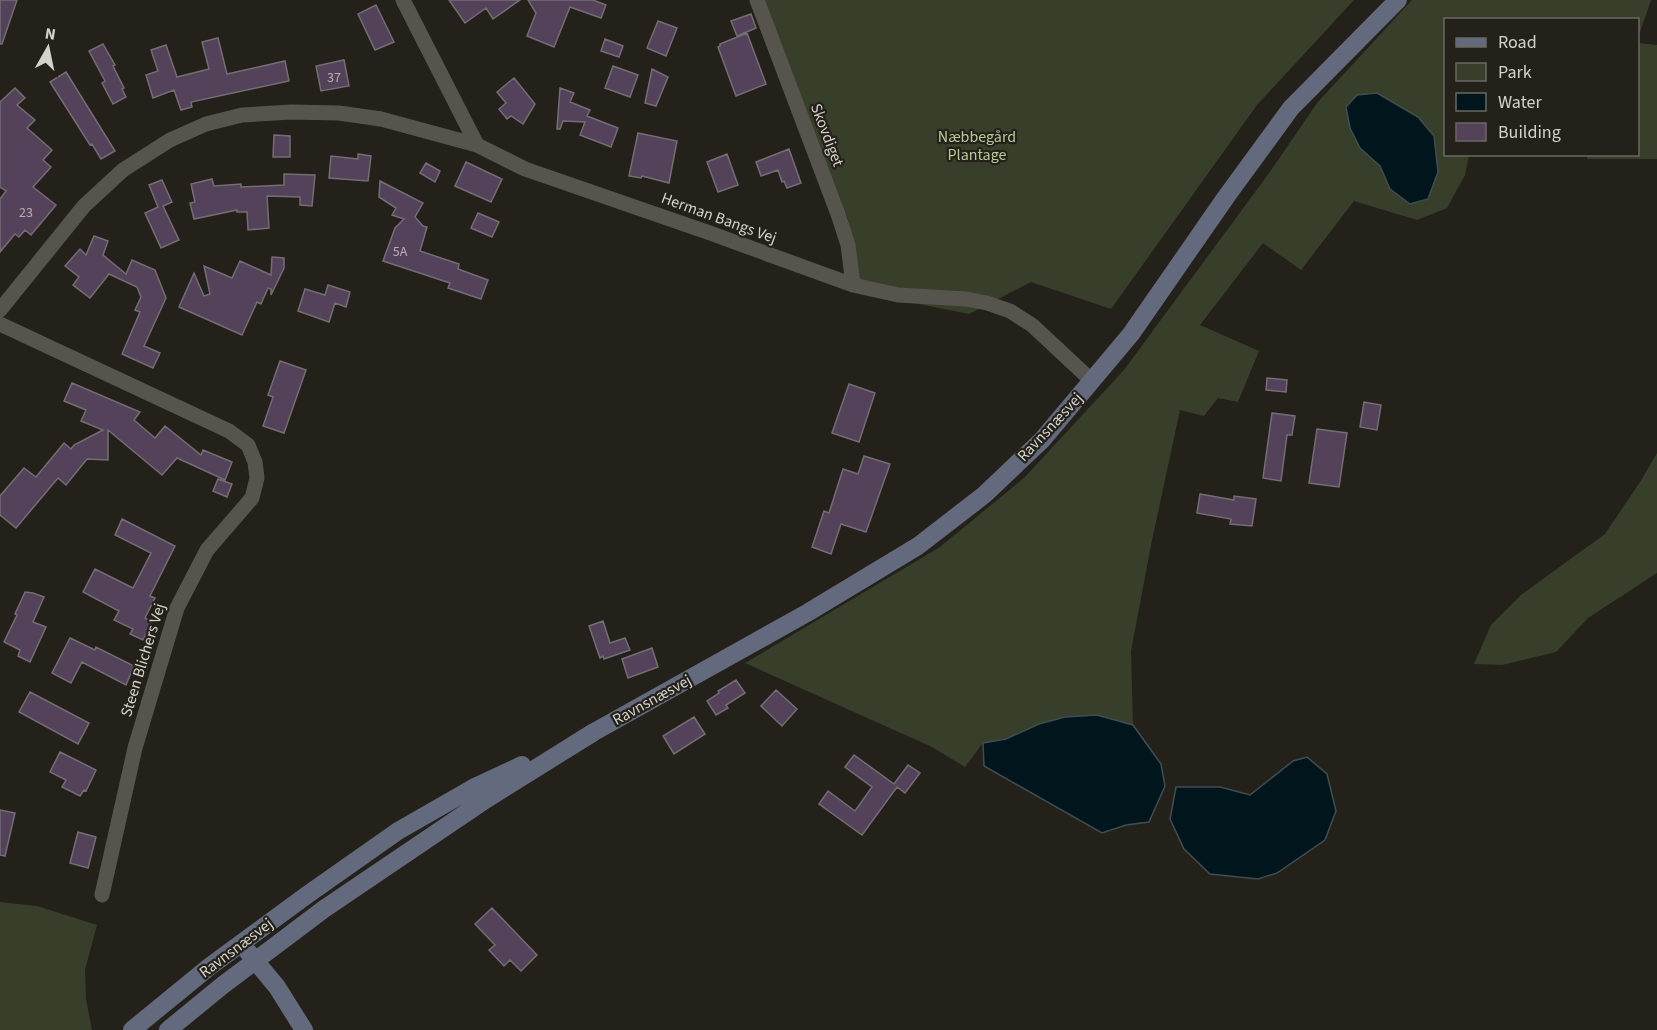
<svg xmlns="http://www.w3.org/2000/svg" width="1657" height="1030" font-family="'Source Sans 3',sans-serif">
<rect width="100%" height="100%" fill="#24211a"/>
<!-- green -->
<path fill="#373f2b" d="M764,0h590l-97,105 -146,204 -80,-27 -62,32 -115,-23 -6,-72z
M1412,0h239l-13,38v-18h-192v134l23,1 -4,20 -18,33 -30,12 -63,-19 -53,69 -38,-27 -63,82 59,26 -21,51 -20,-4 -14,18 -24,-6 -29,135 -20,106 2,74 -36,-10 -32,3 -26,6 -33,15 -23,4 -18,24 -33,-20 -187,-84 195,-116 84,-69 100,-108 148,-201 45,-66z
M1638,43l19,2v114h-70l1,-4 50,-1z
M1657,453v120l-69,45 -32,34 -54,13 -28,-1 17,-39 30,-30 84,-61 37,-55z
M0,902l37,4 60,19 -12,45 1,29 6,31h-92z"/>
<!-- water -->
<path fill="#00161c" stroke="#3f4e51" stroke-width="1.5" d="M1377,93l41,24 16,19 4,36 -10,27 -18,5 -20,-15 -10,-23 -20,-18 -10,-20 -4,-21 11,-12z
M1097,715l36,10 28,39 4,22 -16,36 -23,3 -24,8 -118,-67 -1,-23 23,-4 33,-15 26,-7z
M1307,757l20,17 9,37 -11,29 -48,33 -19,6 -48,-5 -26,-25 -14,-30 6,-32h44l30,8 43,-34z"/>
<!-- building -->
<path fill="#54425a" stroke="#736d74" stroke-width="1.5" d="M0,0h17l-15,44h-2z
M449,0h71l-27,19 -7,-11 -21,15z
M528,0h65l13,5 -5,13 -31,-11 -16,40 -27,-11 9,-23z
M376,5l18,37 -19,8 -17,-36z
M751,14l5,14 -19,8 -6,-15z
M658,21l19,7 -11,28 -19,-8z
M747,33l19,51 -30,12 -18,-49 2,-1v-2z
M218,38l9,36 58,-13 4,20 -98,21 1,5 -11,3 -7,-20 -21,8 -7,-23 12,-4 -7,-21 15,-5 11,32 32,-8 -7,-27z
M605,39l18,7 -4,11 -18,-6z
M103,44l12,21 -2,1 11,22 -2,1 4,8 -13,7 -11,-21 3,-2 -16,-30z
M344,60l5,26 -28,5 -5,-25z
M613,66l25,9 -8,22 -25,-9z
M652,69l16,8 -12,29 -11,-3z
M66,72l49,79 -14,8 -9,-15 -2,1 -40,-63z
M514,78l21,26 -12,20 -12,-8 -4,3 -8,-10 7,-6 -9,-11z
M15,88l10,10 -8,7 18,15 -8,8 25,22 -9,10 8,7 -18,20 23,18 -25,30 -6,-5 -6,7 -4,-3 -15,18v-53l6,-8 -6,-4v-85z
M560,88l14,5 -4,9 20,8 -3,6 31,12 -7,19 -31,-12 5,-13 -22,-1 -3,8h-3z
M638,133l39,8 -8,42 -27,-7 -1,2 -12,-2z
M274,135l16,1v21h-17z
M789,149l12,34 -14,5 -3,-7 -2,1 -4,-12 -17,6 -5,-14z
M358,154l13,2 -3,25 -39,-3 2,-22 27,3z
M727,154l11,31 -20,7 -11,-30z
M466,162l36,17 -11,23 -36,-16z
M426,163l14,8 -5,11 -15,-9z
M284,174l31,1 -3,31 -12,-1v-8l-33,-1 2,32 -21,2 -1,-18h-10v-2l-43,9 -4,-16 5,-1 -4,-18 21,-5 2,7 27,-2v3l43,-2z
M162,180l10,22 -9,4 16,34 -18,8 -16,-35 13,-6 -9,-22z
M380,181l43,22 -8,14 8,9 4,1 -7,24 39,13 -1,5 30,11 -7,19 -33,-11 2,-5 -67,-22 12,-33 9,-9 -12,-4 4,-7 -17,-11z
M478,213l21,9 -7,15 -21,-9z
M94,236l14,5 -5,14 23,19 6,-14 23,10 11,28 -22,48 16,7 -7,15 -31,-14 18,-42 -5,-2 6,-13 -4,-10 -28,-13 -19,24 -17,-13 6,-8 -14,-11 15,-17 6,6z
M272,257l12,1v10l-13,27v-6l-3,-1 -7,16 -4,-2 -15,33 -63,-28 15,-34 10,23 6,-2 -6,-28 28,12 8,-17 31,14z
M328,285l22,7 -4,15 -11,-4 -6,19 -31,-11 7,-22 20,6z
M280,361l26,9 -22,63 -21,-7 10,-29 -5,-2z
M1267,378l20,2 -1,12 -20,-2z
M72,383l68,29 -6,8 21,18 10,-12 36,29 2,-5 29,12 -7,18 -48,-22 -15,17 -54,-45v30l-21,-1 -21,26 -8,-7 -42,50 -16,-13v-19l24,-28 12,9 28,-34 7,6 3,-4 29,-15 -22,-9 5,-11 -22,-9z
M849,384l26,9 -16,49 -27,-9z
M1364,402l17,3 -4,25 -17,-3z
M1272,413l23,3 -3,19h-5l-6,46 -18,-3z
M1317,429l30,4 -8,54 -30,-4z
M864,456l26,8 -24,68 -25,-8 -10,30 -19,-7 12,-36 5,2 14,-44 15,5z
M218,479l14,5 -5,13 -14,-6z
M1200,494l34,6v-4l22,3 -4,27 -22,-2 1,-5 -34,-6z
M122,519l53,27 -25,50 5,2 -10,20 7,4 -9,18 -13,-6 3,-5 -19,-9 5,-9 -36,-19 12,-23 38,19 18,-35 -36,-18z
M25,592l8,1 11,4 -11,25 13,5 -16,35 -12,-6 2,-6 -16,-8 13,-27 -2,-1z
M603,621l7,22 15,-5 5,12 -26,9 -1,-3 -3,2 -11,-32z
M70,638l25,12 1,-3 38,19 -8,19 -44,-23 -11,21 -19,-10z
M652,648l6,19 -30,11 -6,-19z
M736,680l9,13 -19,12 2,3 -12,7 -9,-14 12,-8 -1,-2z
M776,690l21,19 -15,17 -21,-20z
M30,692l59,31 -11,21 -59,-32z
M694,717l11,17 -31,20 -11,-18z
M60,752l36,18 -10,21 -2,-1 -4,6 -18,-9 4,-7 -16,-8z
M854,755l40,29 14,-19 12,8 -15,20 -8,-6 -35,48 -43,-31 9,-13 27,20 17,-24 -27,-20z
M0,810l15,3 -10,43 -5,-1z
M78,832l18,5 -8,31 -18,-5z
M492,908l45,47 -16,16 -11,-11 -6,6 -15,-16 6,-5 -20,-21z"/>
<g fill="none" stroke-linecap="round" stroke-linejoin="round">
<!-- street -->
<path stroke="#57544d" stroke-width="15" d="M403,0l74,145 48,24 185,64 143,52 45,10 68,4 21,4 23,8 22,14 60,56
M757,0l81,214 10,31 5,40
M0,310l84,-104 39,-36 47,-30 36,-16 36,-9 49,-3 48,1 42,6 96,26
M0,324l229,107 19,14 7,17 2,16 -5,20 -45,52 -30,58 -42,140 -33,147"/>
<!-- secondary -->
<path stroke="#646a7e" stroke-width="18" d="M248,952l29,35 27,43
M132,1030l77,-63 98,-72 91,-64 75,-43 49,-23
M168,1030l55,-45 101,-76 161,-109 109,-68 213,-119 111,-67 66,-51 58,-55 89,-106 95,-137 65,-89 107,-108"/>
</g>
<g text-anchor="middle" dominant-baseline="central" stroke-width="4.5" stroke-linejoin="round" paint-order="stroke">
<!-- number labels -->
<g font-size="14" fill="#b3aeb0">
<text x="334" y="78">37</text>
<text x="26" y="213">23</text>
<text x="400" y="252">5A</text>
</g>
<!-- street labels -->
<g font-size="16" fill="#d3d2cd" stroke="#24211a">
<text transform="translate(827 135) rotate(69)">Skovdiget</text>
<text transform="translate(719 218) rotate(20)">Herman Bangs Vej</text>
<text transform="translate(1050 427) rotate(-47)">Ravnsnæsvej</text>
<text transform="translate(143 660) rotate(-73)">Steen Blichers Vej</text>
<text transform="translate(652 700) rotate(-29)">Ravnsnæsvej</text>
<text transform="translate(236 948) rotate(-37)">Ravnsnæsvej</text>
</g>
<!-- park labels -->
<g font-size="16" fill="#b6cb96" stroke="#24211a">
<text x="977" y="137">Næbbegård<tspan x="977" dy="18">Plantage</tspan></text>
</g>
</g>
<!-- legend -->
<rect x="1444" y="18" width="195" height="138" fill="#24211a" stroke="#6a6862" stroke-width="1.5"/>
<rect x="1456" y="38" width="30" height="9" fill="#646a7e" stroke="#6a6862" stroke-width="1.5"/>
<text x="1498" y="48" font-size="18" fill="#d3d2cd">Road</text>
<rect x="1456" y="63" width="30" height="18" fill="#373f2b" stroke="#6a6862" stroke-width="1.5"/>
<text x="1498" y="78" font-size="18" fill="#d3d2cd">Park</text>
<rect x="1456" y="93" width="30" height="18" fill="#00161c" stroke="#6a6862" stroke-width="1.5"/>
<text x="1498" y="108" font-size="18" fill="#d3d2cd">Water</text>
<rect x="1456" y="123" width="30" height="18" fill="#54425a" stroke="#6a6862" stroke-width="1.5"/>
<text x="1498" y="138" font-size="18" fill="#d3d2cd">Building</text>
<!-- north arrow -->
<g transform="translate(48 48) rotate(9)" stroke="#24211a" stroke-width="4.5" paint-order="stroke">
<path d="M0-4.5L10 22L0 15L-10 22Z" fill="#d3d2cd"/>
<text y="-9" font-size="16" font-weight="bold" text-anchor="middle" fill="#d3d2cd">N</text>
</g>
</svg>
